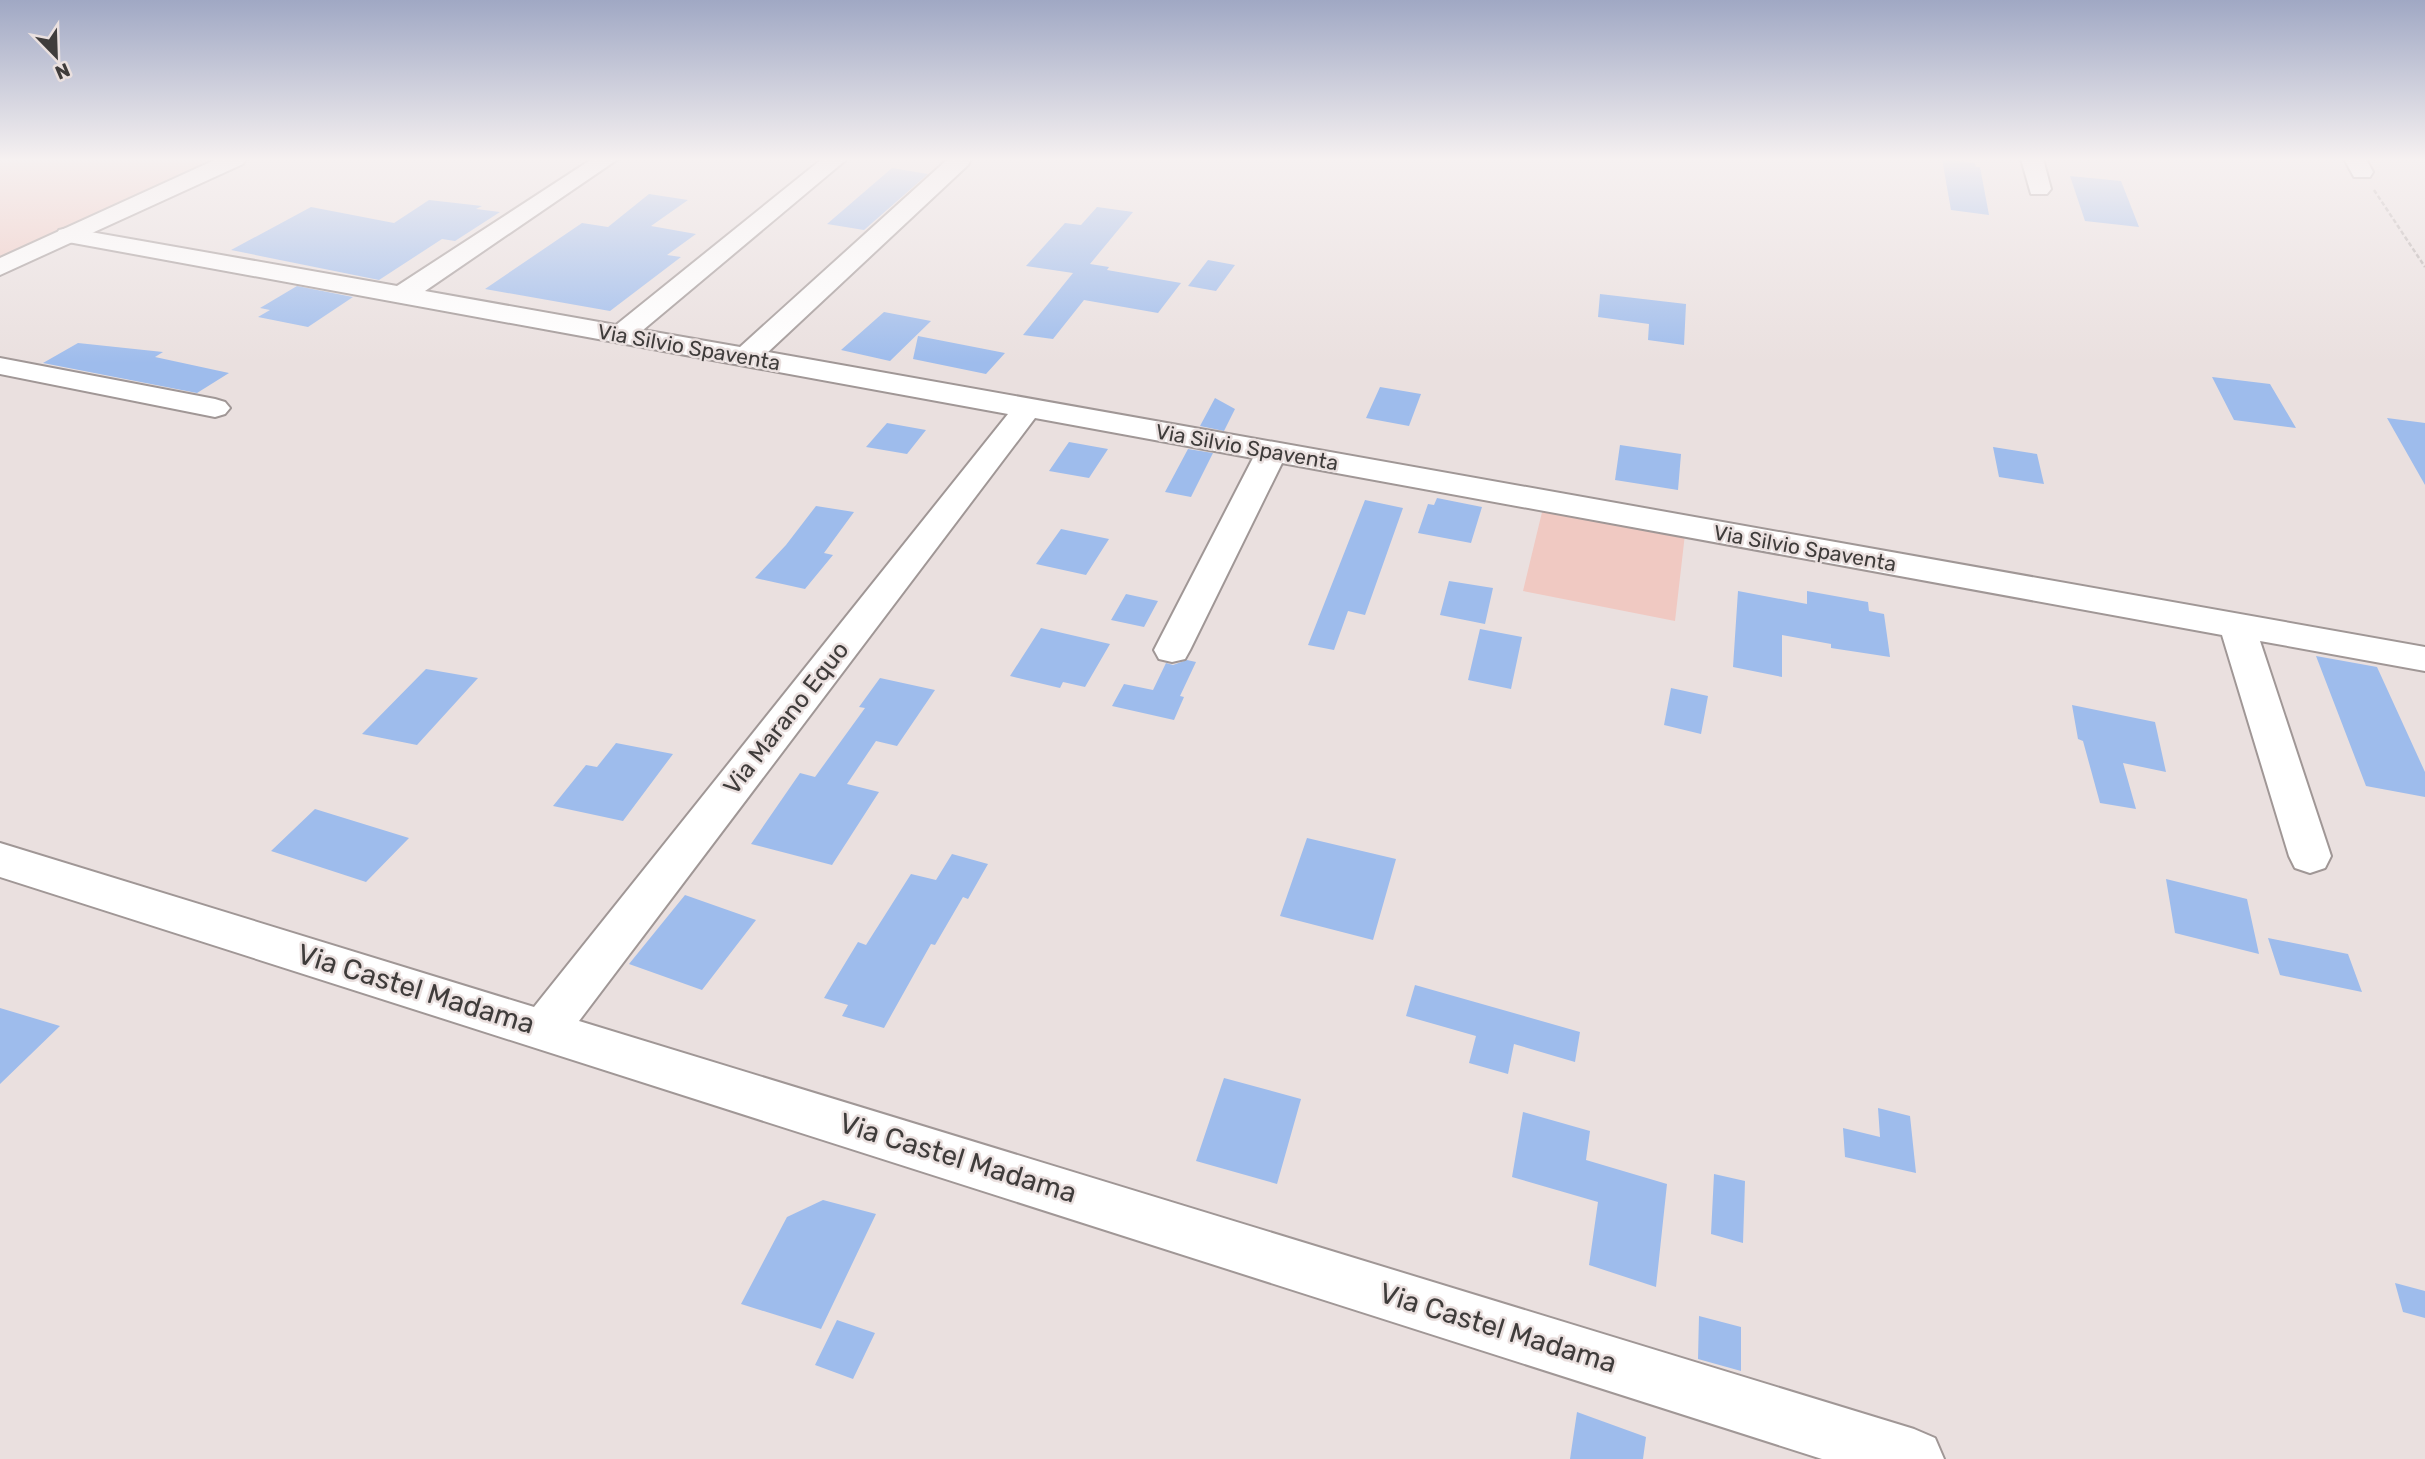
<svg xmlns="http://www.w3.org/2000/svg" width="2425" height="1459" font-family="Rubik,sans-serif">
<rect width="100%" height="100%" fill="#eae0df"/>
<!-- green -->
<path fill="#f0c9c2" d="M0,159h228l-228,105z
M1543,508l142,26 -10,87 -152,-30z"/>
<!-- building -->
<path fill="#9ebcec" d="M1942,159l33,4 1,4h4l9,48 -38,-5z
M892,168l36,6 -64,56 -37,-6z
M2070,176l51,5 18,46 -54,-6z
M649,194l39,6 -37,26 45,8 -29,21 14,2 -71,54 -125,-22 97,-66 26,4z
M429,200l53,6 -6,3 24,3 -45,29 -13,-2 -63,41 -148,-30 80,-43 83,16z
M1097,207l36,5 -43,52 19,3 -2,3 74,13 -23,30 -74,-13 -31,39 -30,-4 50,-62 -47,-7 39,-43 16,2z
M1208,260l27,5 -19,26 -28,-5z
M297,286l56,11 -45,30 -50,-10 12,-7 -10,-2z
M1600,294l86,10 -2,41 -36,-5 1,-16 -51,-7z
M884,312l47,9 -41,40 -49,-11z
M918,336l87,17 -19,21 -73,-15z
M78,343l85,9 -8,5 74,16 -32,20 -154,-30z
M2212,377l58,7 26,44 -62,-8z
M1380,387l41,7 -12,32 -43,-8z
M1215,398l20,11 -11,22 -24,-5z
M2387,418l38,5v62z
M887,423l39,7 -19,24 -41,-7z
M1069,442l39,7 -19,29 -40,-7z
M1620,445l61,9 -3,36 -63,-10z
M1993,447l44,7 7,30 -45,-7z
M1188,449l25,4 -22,44 -26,-5z
M1437,498l45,9 -11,36 -53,-10 10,-29 6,1z
M1365,500l38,8 -38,107 -17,-4 -14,39 -26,-5z
M816,506l38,6 -30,41 9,2 -28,34 -50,-11 31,-33z
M1061,529l48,10 -23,36 -50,-11z
M1449,581l44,7 -8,36 -45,-9z
M1738,591l69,13v-13l61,11 1,9 15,3 6,43 -59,-9v-4l-49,-9v42l-49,-10z
M1126,594l32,7 -14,26 -33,-7z
M1041,628l69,16 -25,43 -22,-5 -3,6 -50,-12z
M1480,629l42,8 -11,52 -43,-9z
M2316,656l61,11 48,105v25l-59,-11z
M1187,660l9,2 -16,34 4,1 -10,23 -62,-14 12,-22 29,6 13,-27 7,2z
M426,669l52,9 -61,67 -55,-11z
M880,678l55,12 -38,56 -21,-5 -29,43 32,8 -47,73 -81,-21 49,-71 15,4 50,-69 -6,-1z
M1671,688l37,8 -7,38 -37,-9z
M2072,705l83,17 11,50 -43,-9 13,46 -36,-6 -17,-62 -5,-2z
M616,743l57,11 -50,67 -70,-15 33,-41 11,2z
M315,809l94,29 -43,44 -95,-31z
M1307,838l89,21 -23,81 -93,-24z
M952,854l36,10 -20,35 -5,-2 -28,48 -4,-1 -47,84 -42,-12 6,-11 -24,-7 34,-56 8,3 45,-71 25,6z
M2166,879l81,20 12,55 -84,-21z
M685,895l71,25 -54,70 -73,-26z
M2268,938l80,16 14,38 -82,-17z
M1415,985l165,47 -5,30 -61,-18 -6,30 -39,-11 7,-27 -70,-20z
M0,1008l60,18 -60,58z
M1224,1078l77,21 -24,85 -81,-23z
M1878,1108l32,8 6,57 -71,-16 -2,-29 37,9z
M1523,1112l67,19 -4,29 81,24 -11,103 -67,-22 9,-63 -86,-25z
M1714,1174l31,7 -2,62 -32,-9z
M823,1200l53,14 -55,115 -80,-25 46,-87z
M2395,1283l30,8v27l-22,-6z
M1699,1316l42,11v44l-43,-12z
M837,1320l38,13 -22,46 -38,-14z
M1577,1412l69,25 -3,22h-73z"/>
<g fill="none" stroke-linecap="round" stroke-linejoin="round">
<defs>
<path id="minor" d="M592,159h26l-193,132 191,34 206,-166h25l-204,171 97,17 208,-188h23l-3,6 -200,187 1657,295v24l-165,-30 71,215 -6,12 -15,5 -15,-5 -6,-12 -67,-221 -940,-172 -92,187 -5,9 -13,3 -13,-3 -5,-9 99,-192 -218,-40 -456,603 1335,408 21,9 9,21h-122l-1822,-582v-34l534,164 474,-593 -940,-172 -9,-2 -3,-5 3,-5 9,-2 329,58z
M2021,159h22l8,30 -4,5h-16z
M2344,159h22l7,13 -3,5h-16z
M0,358l215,41 10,3 5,6 -5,6 -10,3 -215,-43z"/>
<path id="major" d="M217,159h29l-3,5 -243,111v-17z"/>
</defs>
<!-- minor casing -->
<use href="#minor" stroke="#a09796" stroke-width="4"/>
<!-- major casing -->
<use href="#major" stroke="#a09796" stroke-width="4"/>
<!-- path -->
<path stroke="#b4acab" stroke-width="2.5" stroke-dasharray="4.5 2.5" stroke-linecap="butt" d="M2374,190l51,77"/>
<!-- minor -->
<use href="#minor" fill="#fff" fill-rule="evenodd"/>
<!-- major -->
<use href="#major" fill="#fff" fill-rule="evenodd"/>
</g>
<!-- sky -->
<linearGradient id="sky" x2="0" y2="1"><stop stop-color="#a0a8c4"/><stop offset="0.44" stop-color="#f6f1f1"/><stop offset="1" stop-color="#f6f1f1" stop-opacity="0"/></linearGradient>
<rect width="2425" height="363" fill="url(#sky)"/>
<g text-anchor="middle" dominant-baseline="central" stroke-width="5" stroke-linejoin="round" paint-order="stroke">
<!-- far-street labels -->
<g font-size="21" fill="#3f3c3b" stroke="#eae0df">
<text transform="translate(689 347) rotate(10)">Via Silvio Spaventa</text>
<text transform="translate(1247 447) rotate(10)">Via Silvio Spaventa</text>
<text transform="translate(1805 548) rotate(10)">Via Silvio Spaventa</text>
</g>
<!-- street labels -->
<g font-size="24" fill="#3f3c3b" stroke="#eae0df">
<text transform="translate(786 718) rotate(-52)">Via Marano Equo</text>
</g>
<!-- near-street labels -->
<g font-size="28" fill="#3f3c3b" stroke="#eae0df">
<text transform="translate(416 989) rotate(17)">Via Castel Madama</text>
<text transform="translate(958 1158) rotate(17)">Via Castel Madama</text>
<text transform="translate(1498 1328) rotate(17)">Via Castel Madama</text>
</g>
</g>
<!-- north arrow -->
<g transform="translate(56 56) rotate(157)" stroke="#eae0df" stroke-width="5" paint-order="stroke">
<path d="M0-5L12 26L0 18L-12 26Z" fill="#3f3c3b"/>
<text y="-10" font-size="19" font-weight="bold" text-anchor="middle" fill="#3f3c3b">N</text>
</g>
</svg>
